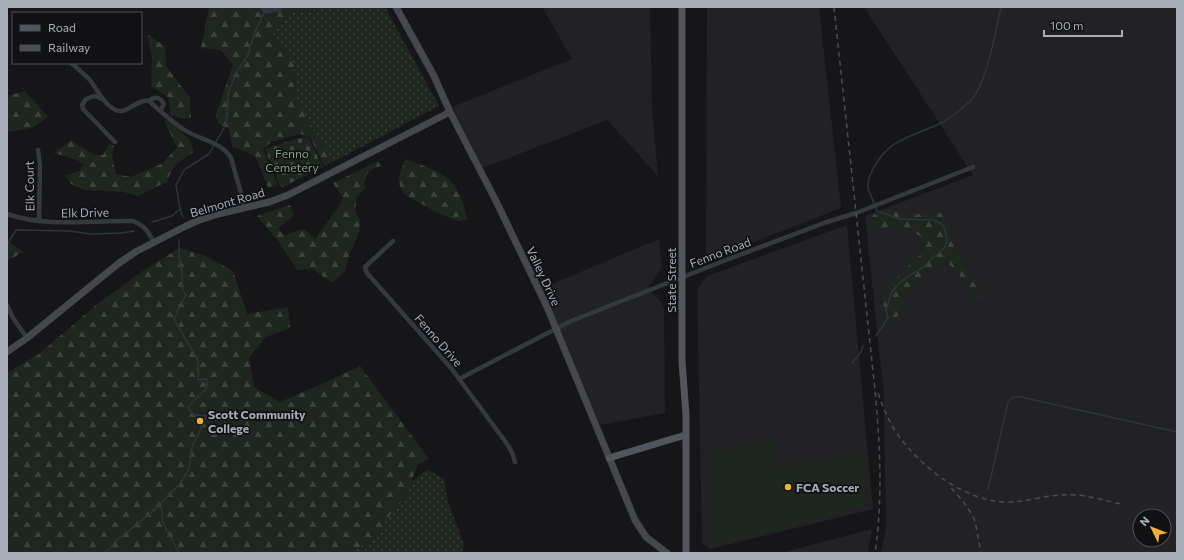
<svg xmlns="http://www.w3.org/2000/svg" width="1184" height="560" font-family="Commissioner,sans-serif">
<defs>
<pattern id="grass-dots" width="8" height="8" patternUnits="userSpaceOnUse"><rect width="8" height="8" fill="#1e261f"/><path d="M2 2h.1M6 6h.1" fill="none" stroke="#3c433d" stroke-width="1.8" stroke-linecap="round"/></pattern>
<pattern id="forest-firs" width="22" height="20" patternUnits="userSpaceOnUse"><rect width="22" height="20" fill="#1e261f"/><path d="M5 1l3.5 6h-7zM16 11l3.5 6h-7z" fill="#3c433d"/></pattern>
<pattern id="cemetery-stones" width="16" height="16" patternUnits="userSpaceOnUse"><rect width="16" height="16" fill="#1e261f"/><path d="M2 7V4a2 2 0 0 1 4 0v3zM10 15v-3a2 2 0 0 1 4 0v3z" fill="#3c433d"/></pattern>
</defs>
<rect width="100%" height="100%" fill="#161618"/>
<!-- built -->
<path fill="#222225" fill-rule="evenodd" d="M542,7h108l2,98 6,71 -51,-56 -124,48 -31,-61 120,-48z
M707,7h112l22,201 -135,53z
M864,7h313v546h-296l5,-27 -2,-129 -19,-181 108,-41zM1140,516h24v24h-24z
M847,225l26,284 -163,40 -8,-6 -5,-253 10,-14z
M659,239l3,29 -14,20 12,13 4,8 1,104 -65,12 -58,-137z
M872,529l-4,24h-87z"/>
<!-- grass -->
<path fill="url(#grass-dots)" d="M334,7h51l54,99 -106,56 -37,-62 -2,-37 -23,-26 18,-24z
M427,469l17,10 4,23 16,43 -2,8h-113l25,-15 18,-26 13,-14 5,-15z"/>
<!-- forest -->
<path fill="url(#forest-firs)" d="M209,7h125l-45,6 -18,24 23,26 2,37 37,62 -9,4 -14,-29 -10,-3 -29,8 -8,7 15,37 -10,1 -13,-31 -23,-10 -3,-18 -11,-4 -2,-10 17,-49 -12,-15 -20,-2z
M148,35l17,11 1,20 24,32 1,20 -8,1 -12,-4 -3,-18 -17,-11 1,-28z
M25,91l23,26 -16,11 -25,4v-36z
M168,120l23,21 2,11 -18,13 -9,17 -28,14 -13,-4 -41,-2 -13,-6 -6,-9 14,-4 5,-6 -7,-5 -23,-7 17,-13 23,15h9l6,-11 5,2 -2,10 4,18 15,3 32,-14 14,-16 -13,-26z
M405,159c16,6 38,12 49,26 8,10 10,24 14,35l-10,1 -18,-7 -37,-20 -5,-14z
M378,161l3,5c-13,4 -18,8 -16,22l-8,9 -2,14 5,10 -1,12 -10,22 -4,16 -13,12 -19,-14 -16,1 -18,-28 -22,-26 33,-11 4,10 -16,14 7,6 19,-6 11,10 22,-30 6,-11 -10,-15z
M887,209l19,6 17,-1 12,-4 6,3 6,11 7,23 28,50 -9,1c-7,-13 -14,-27 -26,-35l-13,4 -22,17 -6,12 -13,30 -8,-10 -3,-24 38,-37c21,-29 -38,-27 -52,-25l5,-15z
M7,240l16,12 -16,9z
M180,248l24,7 29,16 14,43 41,-7 2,21 -24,9 -17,21 5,29 26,15 44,-19 36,-17 69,93 -11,5 -13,34 -13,14 -18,26 -25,15h-342v-180l32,-19 57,-49 48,-35z"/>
<!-- cemetery -->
<path fill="url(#cemetery-stones)" d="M308,137l15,30 -42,21 -16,-39 30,-10z"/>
<!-- pitch -->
<path fill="#1e261f" d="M775,440l4,27 11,-2v-2l73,-9 3,52 -80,22 -71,17 -4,-8 2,-86z"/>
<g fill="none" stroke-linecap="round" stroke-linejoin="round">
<!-- stream -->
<path stroke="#2c353c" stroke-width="1.5" d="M874,204c-1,-6 -6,-12 -6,-17 -1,-7 3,-14 6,-20 16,-30 42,-31 69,-45 6,-3 25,-18 29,-23 16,-20 23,-66 29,-92
M876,207l1,4 23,8 34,1 9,5 3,9 1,7 -3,8 -15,12 -4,5 -22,14 -11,11 -6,19 2,8 -12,18
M183,217l-3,-8 -4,-24 8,-15 25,-16 16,-28 2,-11 1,-21 8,-21 12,-18 7,-23 11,-23
M152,222l20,-6 8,-7
M7,245l9,-15 54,1 21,3 30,-1 13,-2
M852,363l9,-11 2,-6
M988,490l20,-88 5,-5h8l156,35
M161,504l2,19 16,30
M106,553l9,-11 36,-29 29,-29 9,-15 3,-22 15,-31 -14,-1 -5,-8 19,-19v-9l-9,1v-20l-19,-32 -5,-10 12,-23 -3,-4 -1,-6v-13l-3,-16v-16"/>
<!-- river -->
<path stroke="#2c353c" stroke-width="9" d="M265,7l1,2 12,-2"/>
<!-- street -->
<path stroke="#37383d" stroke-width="4.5" d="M71,63c7,6 13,11 19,17 6,8 18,31 30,31 10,0 18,-12 29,-10
M102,99l-8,-3 -8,3 -4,6 1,4 32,33
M149,101c11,10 22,20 34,28 16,11 38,12 48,29l14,49
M149,101c6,-5 11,-4 15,3l-4,7
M38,150l2,15 -1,56
M7,214c42,14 82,6 125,7 12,3 16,11 22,21
M393,241l-28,26 2,6 84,95 54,73 7,11 3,10
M7,305l6,13 14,20
M459,379l112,-58 150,-59 103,-39 32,-10 117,-46"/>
<!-- secondary -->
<path stroke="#45474d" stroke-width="7" d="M396,7l38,69 16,36 46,89 51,106 88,213 11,17 21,16
M7,352l20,-14 92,-75 18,-12 49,-25 11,-5 21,-7 51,-12 19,-7 162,-83"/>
<!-- primary -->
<path stroke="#53555c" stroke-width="7" d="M682,7v355l4,52v139
M609,458l63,-19 14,-4"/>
<!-- rail -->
<path stroke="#4a4c52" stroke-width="1.5" stroke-dasharray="5 4" stroke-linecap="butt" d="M834,7l41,383c5,54 8,108 0,163
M878,393c5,14 10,27 18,39 23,34 66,67 107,70 20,1 38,-6 58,-7 20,-2 41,5 60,9
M951,488c10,10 18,20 24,33l6,32"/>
</g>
<!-- markers -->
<g fill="#f2b134" stroke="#111113" stroke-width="1.5">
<circle cx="200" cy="421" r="4"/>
<circle cx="788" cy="487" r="4"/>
</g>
<g text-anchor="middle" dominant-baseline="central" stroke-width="3.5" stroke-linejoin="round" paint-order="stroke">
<!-- park labels -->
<g font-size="12" fill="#7fa381" stroke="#111113">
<text x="292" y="153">Fenno<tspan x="292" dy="14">Cemetery</tspan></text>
</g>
<!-- street labels -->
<g font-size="12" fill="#a8adb8" stroke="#111113">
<text transform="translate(29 186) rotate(-91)">Elk Court</text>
<text transform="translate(227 202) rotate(-16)">Belmont Road</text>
<text transform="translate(85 212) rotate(-1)">Elk Drive</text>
<text transform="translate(720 252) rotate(-21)">Fenno Road</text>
<text transform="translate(544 276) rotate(65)">Valley Drive</text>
<text transform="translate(671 280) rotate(-90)">State Street</text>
<text transform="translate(439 340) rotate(49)">Fenno Drive</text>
</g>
<!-- poi labels -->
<g font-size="12" font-weight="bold" fill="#a8adb8" stroke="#111113" text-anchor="start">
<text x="208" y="414">Scott Community<tspan x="208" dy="14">College</tspan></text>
<text x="796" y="487">FCA Soccer</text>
</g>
</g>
<!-- border -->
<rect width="1184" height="560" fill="none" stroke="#a8adb8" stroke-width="16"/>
<!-- legend -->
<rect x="12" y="12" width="130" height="52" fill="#111113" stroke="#4d4f55"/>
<rect x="20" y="25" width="20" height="6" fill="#53555c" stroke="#4d4f55"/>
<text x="48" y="32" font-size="12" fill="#a8adb8">Road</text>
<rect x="20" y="45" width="20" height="6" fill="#4a4c52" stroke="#4d4f55"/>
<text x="48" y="52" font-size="12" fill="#a8adb8">Railway</text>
<!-- north arrow -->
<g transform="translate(1152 528) rotate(313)"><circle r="19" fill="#111113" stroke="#4d4f55"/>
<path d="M0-3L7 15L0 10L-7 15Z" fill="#f2b134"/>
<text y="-6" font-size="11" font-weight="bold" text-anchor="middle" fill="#a8adb8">N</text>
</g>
<!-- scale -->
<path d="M1044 30v6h78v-6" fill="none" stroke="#a8adb8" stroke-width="2"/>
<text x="1050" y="30" font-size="12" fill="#a8adb8" stroke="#111113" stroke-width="3" paint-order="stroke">100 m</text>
</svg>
